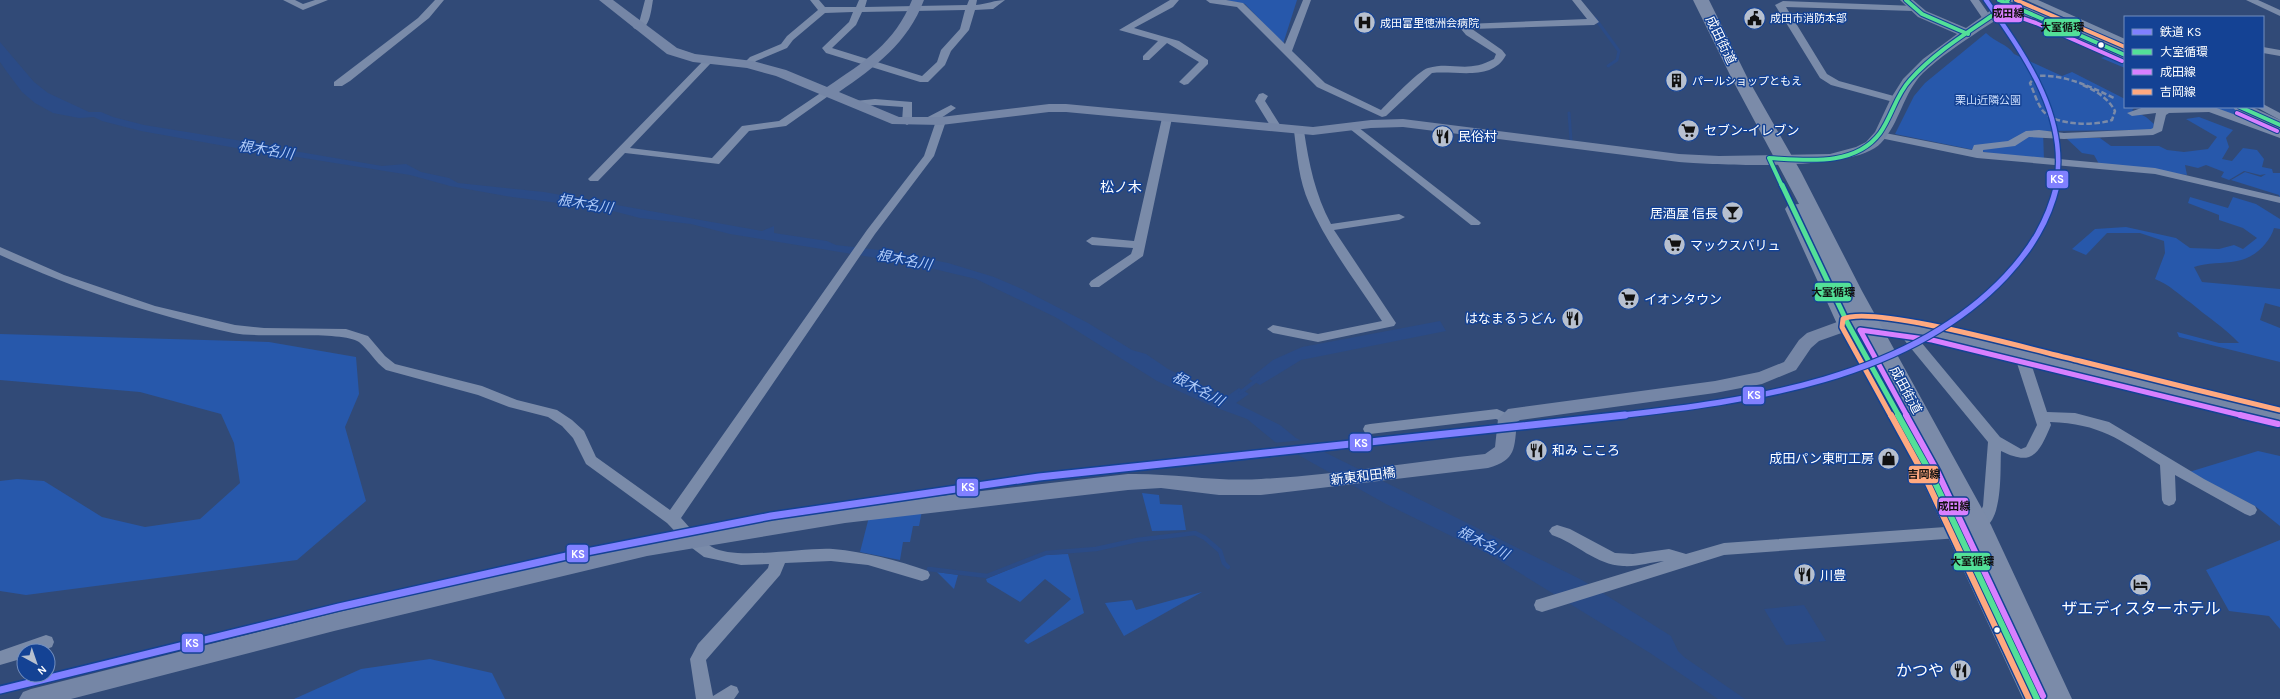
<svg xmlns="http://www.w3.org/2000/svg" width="2280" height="699" font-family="Karla,'Noto Sans JP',sans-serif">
<rect width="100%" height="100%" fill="#314a77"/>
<!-- green -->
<path fill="#2758ab" d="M1226,0h71l-14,44 -38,-40z
M1986,33c9,9 21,11 28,21l48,22 10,-4 53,27v8h10l-3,3 14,7 8,7 -1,6 -110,1 1,29 -30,-2 -119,-24 19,-38 11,-13z
M2080,38l45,20v10l-24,-10 6,-2 -28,-11 3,-2 -4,-2z
M2213,107h21l46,21v5z
M2199,117l34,13 -7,8 3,9 -7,12 10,2 11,-13 14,2 7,9 -2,8 10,2 1,4h7v25l-1,-3 -48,-15 14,-8 16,5 5,-3 -6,1 -16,-4 -15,9 -8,-3 3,-5 -18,-7 -8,3 -13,-3 2,10 -88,-11 -5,-9 -12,-2 -16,-15h34l11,8h48l8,4 17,2 24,-3 9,-12 -31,-18z
M2190,197l38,11 5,-11 23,7 24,15v10l-6,-1c-4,15 -21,31 -37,33 -15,3 -29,1 -43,6l8,15 78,7v18l-15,-4 -5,17 20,8v34l-101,-25 -2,-5 42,11h20c-15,-16 -32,-26 -48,-40 -13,-9 -21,-18 -36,-24l10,-26 -1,-12 -24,-8h-33l-21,22 -14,-6 23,-20 31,-2 50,11 14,10 29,1 15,-4 9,4 14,-11 -14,-10 -24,-8v-5l-31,-12z
M0,334l269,8 87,15 3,37 -14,33 21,74 -69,59 -271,35 -26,-4v-110l17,-2 27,2 58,36 43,10 55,-8 40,-36 -6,-40 -13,-29 -81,-22 -140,-12z
M2258,451l22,5v70l-25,-20 -66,-34z
M1142,493l17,2 1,9 22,1 4,25 -34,1z
M922,511l-3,15h-6l-3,16h-7l-3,18 -40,-8 9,-35z
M2280,540v89l-11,-13 -40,-5 -23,-41z
M1068,554l16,59 -56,31 -4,-3 47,-42 -26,-20 -25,23 -33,-20 -1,-3 58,-24z
M937,572l21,3 -4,14z
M1202,592l-78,44 -19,-33 27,-3 4,10z
M430,659l62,14 13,26h-211l67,-30z"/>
<!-- water -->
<path fill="#2b4b86" d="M0,42l34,40 14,11 41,19h12l12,5 31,8 117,19 21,5 100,17 24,-2 15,8 28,6 9,5 86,9 218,39 12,-5v7l53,8 9,4 52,6 60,12 46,14 28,12 66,34 44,27 14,4 22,15 58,28 13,-9 10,6 -13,9 44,22 16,13 286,142 89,56 7,15 6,6 61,42h-27l-68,-46 -158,-97 -106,-52 -111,-62 -28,-23 -38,-14 -52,-24 -102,-64 -79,-38 -63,-15 -183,-30 -39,-10 -51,-6 -35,-9 -93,-12 -62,-11 -40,-11 -138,-22 -20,-7 -16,2 -95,-17 -39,-10 -8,-4 -15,1 -26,-5 -18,-10 -13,-11 -15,-20 -7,-10z
M1440,321l6,10 -145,29 -41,25 -11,-6 24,-19 29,-13z
M1804,605l22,36 -40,4 -22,-36z"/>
<!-- pier -->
<path fill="#314a77" d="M1304,440l23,11 -33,4 -21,-12z"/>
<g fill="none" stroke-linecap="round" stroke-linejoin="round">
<!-- stream-far2 -->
<path stroke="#2b4b86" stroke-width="3" d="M1595,18l24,33 -2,9 -9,6
M1569,113l2,27"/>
<!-- stream-far1 -->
<path stroke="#2b4b86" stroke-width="4" d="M1240,393l18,-14"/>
<!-- stream -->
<path stroke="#2b4b86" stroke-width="4.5" d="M929,569l58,7 59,-23 50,-4 41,-9 58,-7 10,5 15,13 4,12 4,4"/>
<!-- street -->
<path fill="#7a8ba9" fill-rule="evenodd" d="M283,0h12l8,4 12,-4h13l-25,10z
M435,0h9l-15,18 -79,63 -8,5h-8v-4l84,-64z
M645,0h8c-2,10 -3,33 -18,29l-2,-2 6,-4z
M810,0h9l6,7h31l3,-7h8l-2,7 102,-2 2,-5h8l-1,5c11,-1 19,-5 29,-5l-12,9 -18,1 -6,20 -18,21 -6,14 -17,17h-8l-94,-29 -4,-5 27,-26 4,-10 -28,1 -32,27 -6,8 -31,13 -5,5h-6l-2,-2 7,-7 31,-13 6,-8 31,-26zM965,10l-5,19 -19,21 -4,12 -15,14 -90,-28 24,-23 6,-13z
M1170,0h9l-6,7 -39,21 45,13 29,19v4l-20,20 -4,1 -5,-3 20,-20 -32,-19 -18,17h-6v-4l15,-15 -39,-11z
M1206,0h20l17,3 42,41 18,-44h8l-19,51 33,32 56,27c9,-9 37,-39 47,-42 25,-7 38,6 66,-9l2,-5 -30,-19 -5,-6 5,-5 121,-5 -15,-19h9l18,22 -5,3 -122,4 30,21 4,5c-14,27 -50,15 -74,18l-46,43 -4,1 -65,-30 -80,-80 -27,-4z
M1970,0h9l14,20 -2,2h-6z
M2026,0h12l87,39v6z
M2246,0h12l22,10v6z
M1783,1l133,5 2,2 -5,3 -127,-4 41,67 12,7 62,17v4l-4,1 -66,-18 -11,-7 -45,-73z
M2263,47l17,3v6l-17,-3z
M708,58l3,1v4l-81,85 82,10 30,-32 37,-5 46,-31h8l1,2 -48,34 -37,5 -30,33 -94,-11 -27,28h-8l-2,-2 2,-2 115,-118z
M1263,93l5,3 -3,5 17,27 -1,2h-8l-18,-29 4,-7z
M875,99l37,3v20l-5,3 -5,-3 1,-15 -28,-2 -20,2 -5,-3 5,-3z
M2263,104l17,9v7l-24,-13h7z
M951,105l5,3 -15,10 5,3 -12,35 -59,78 -194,284c9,10 19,22 31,29 24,14 91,0 121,2 33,3 63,11 95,22l2,4 -2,4 -6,2 -54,-16 -37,-4 -46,2 -5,12 -74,85 7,36 18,-11 6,2 2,5 -5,7h-38l-6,-40 8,-15 70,-76 1,-4 -28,1 -37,-8 -16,-12 -21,-22 -81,-59 -13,-26 -11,-12 -14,-9 -39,-10 -31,-12 -92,-25c-11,-8 -17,-20 -27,-28 -18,-12 -98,-3 -126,-9 -83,-19 -156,-43 -233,-78v-8l64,28 91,31 80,19 29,3 82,1 22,7 17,20 10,8 87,22 35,14 40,10 15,10 12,11 12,26 74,53 197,-280 57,-74 12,-35 -8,3 -4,-1v-4z
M2144,107h70l66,24v7l-71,-26 -40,1 -3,2 -4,16 -9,4 -89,4 -35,-2 -14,9 -32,4v2l172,16 125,29v6l-125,-29 -178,-16 -97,-20 -5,-3 5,-3 92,18 2,-5 34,-4 18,-10 13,-1 25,3 87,-4 2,-1 3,-15 -24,3 -5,-3z
M1167,115l5,3 -29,138 -44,31h-8l-2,-3 2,-3 40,-27 2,-6 -41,-3 -6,-4 6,-4 42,4 28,-123z
M1354,124l125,97 2,2 -2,2h-8l-121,-96 -1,-2z
M1299,128l5,3c5,33 11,63 27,93l68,-10 6,3 -6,3 -65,10 62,93 -2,3 -76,16 -45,-9 -6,-4 6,-4 45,9 64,-13c-25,-38 -55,-76 -73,-118 -10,-22 -12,-48 -15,-72z
M1905,323l5,1 6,12 84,101 21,12 5,-2 11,-22 -23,-71 7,-4 7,4 19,58 28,1 34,9 95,57 51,27 2,4 -2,4 -5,2 -5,-2 -70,-39 1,25 -2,4 -5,2 -5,-2 -2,-4 -2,-35c-42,-26 -59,-41 -110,-43l1,3c-12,28 -18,42 -50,26 -1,21 2,64 -16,77 -8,5 -18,7 -26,10l-235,17 -182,57 -6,-2 -2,-5 2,-5 128,-39c-14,1 -27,6 -41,5 -27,-1 -47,-23 -71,-31l-3,-4 3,-4 5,-2 13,4 45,24 18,1 36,-5 17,5 38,-11 235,-17c11,-4 19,-8 24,-20l5,-64 -83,-101 -6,-14z
M1497,409l16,7 2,3 -2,3 -5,2 -12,-5 -126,15 -5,-1 -2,-4 2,-4 5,-1z
M46,635l6,2 2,5 -2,5 -10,4h-18v7l-24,7v-14z"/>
<!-- secondary -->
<path fill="#7586a6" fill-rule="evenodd" d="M599,0h14l64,48 18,6 58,7 33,9 41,17c37,-25 68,-44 85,-87h12c-16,43 -49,67 -85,92l60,25h42l108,-13h17l247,23 58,-7 32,-1 276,35 40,2 111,-2 26,-7 10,-5 9,-10 16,-34 12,-19 20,-20 34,-25 -39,-17 -18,-17h13l13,11 40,17 31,-22 5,-6h12l-2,3 31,10 82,37v9l-90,-40 -27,-9c-7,8 -20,15 -29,21 -19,13 -39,26 -56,42 -20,20 -23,50 -42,70 -26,29 -161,22 -202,19l-276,-35 -32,1 -58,7 -247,-23h-17l-108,13 -49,-1 -116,-48 -29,-8 -54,-6 -26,-8z
M2233,107h19l28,13v9l-45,-19z
M1870,317l63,10 347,83v14l-347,-85 -63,-10 -20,1 -31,11 -8,7 -15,22 -34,14 -47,9 -195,27 -3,2c-3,26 0,38 -29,46l-227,27h-42l-58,-7 -33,2 -283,33 -198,33 -313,75 -263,68h-52l4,-7 8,-3 303,-76 313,-73 198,-33 283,-33c45,-1 89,8 133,5 75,-4 150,-17 224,-25l10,-7 3,-28 10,-10 207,-28 44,-9 25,-10 15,-22 8,-7 41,-15z"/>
<!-- highway -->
<path fill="#7b8ba9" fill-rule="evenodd" d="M1693,0h16l39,79 53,93 61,119 129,234 81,174h-49l-104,-225 -82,-150 -52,-115 3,-4 11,-1 -67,-125z"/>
<!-- rail -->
<path stroke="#7b8ba9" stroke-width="2.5" stroke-dasharray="5.5 2.5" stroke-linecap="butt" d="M2083,85c13,6 25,13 32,26l-3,9c-17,6 -56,6 -69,-9 -6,-8 -9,-19 -13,-28l6,-7c28,-2 53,10 78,22"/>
<defs>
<path id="bus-1-far2" d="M1906,0l16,14 46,20
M1999,0l126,55
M2240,107l40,18
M1782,186l-13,-28c37,2 86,9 111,-25 12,-17 16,-38 30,-53 26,-29 60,-49 92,-71l6,-9"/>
<path id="bus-1-far1" d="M1782,185l66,139 51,92"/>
<path id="bus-1" d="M1898,415l33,59 106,225"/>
<path id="bus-2-far2" d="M2005,12l31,11 86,38
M2237,113l40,18"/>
<path id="bus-2-far1" d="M1907,416l-47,-86 72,10 312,76"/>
<path id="bus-2" d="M1906,415l31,56 106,225
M2240,415l38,9"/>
<path id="bus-3-far2" d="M2016,0l109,47"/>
<path id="bus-3-far1" d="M1891,416l-49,-89 1,-8c30,-15 197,33 237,42 67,17 133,33 200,49"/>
<path id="bus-3" d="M1891,415l34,62 104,222"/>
</defs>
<!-- bus-1-far2 casing -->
<use href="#bus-1-far2" stroke="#144294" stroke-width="6"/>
<!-- bus-1-far1 casing -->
<use href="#bus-1-far1" stroke="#144294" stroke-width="8"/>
<!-- bus-1 casing -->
<use href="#bus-1" stroke="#144294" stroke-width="9"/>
<!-- bus-2-far2 casing -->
<use href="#bus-2-far2" stroke="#144294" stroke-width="6"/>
<!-- bus-2-far1 casing -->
<use href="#bus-2-far1" stroke="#144294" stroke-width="8"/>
<!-- bus-2 casing -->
<use href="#bus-2" stroke="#144294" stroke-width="9"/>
<!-- bus-3-far2 casing -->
<use href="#bus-3-far2" stroke="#144294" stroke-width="6"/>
<!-- bus-3-far1 casing -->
<use href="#bus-3-far1" stroke="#144294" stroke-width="8"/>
<!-- bus-3 casing -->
<use href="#bus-3" stroke="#144294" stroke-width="9"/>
<!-- bus-1-far2 -->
<use href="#bus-1-far2" stroke="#53e098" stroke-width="4"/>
<!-- bus-1-far1 -->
<use href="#bus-1-far1" stroke="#53e098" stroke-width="5"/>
<!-- bus-1 -->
<use href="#bus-1" stroke="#53e098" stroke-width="6"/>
<!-- bus-2-far2 -->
<use href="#bus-2-far2" stroke="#d880ff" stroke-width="4"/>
<!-- bus-2-far1 -->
<use href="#bus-2-far1" stroke="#d880ff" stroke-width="5"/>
<!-- bus-2 -->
<use href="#bus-2" stroke="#d880ff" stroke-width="6"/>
<!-- bus-3-far2 -->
<use href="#bus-3-far2" stroke="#ffa980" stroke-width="4"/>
<!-- bus-3-far1 -->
<use href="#bus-3-far1" stroke="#ffa980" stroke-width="5"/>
<!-- bus-3 -->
<use href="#bus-3" stroke="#ffa980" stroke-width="6"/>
<defs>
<path id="rail-1-far2" d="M1986,0c38,55 83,116 70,186"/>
<path id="rail-1-far1" d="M1615,416c135,-15 293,-36 391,-140 25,-27 42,-54 51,-91"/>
<path id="rail-1" d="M0,690l339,-83 232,-52 200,-39 268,-39 586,-62"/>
</defs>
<!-- rail-1-far2 casing -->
<use href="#rail-1-far2" stroke="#144294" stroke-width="7"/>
<!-- rail-1-far1 casing -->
<use href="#rail-1-far1" stroke="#144294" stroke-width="8"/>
<!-- rail-1 casing -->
<use href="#rail-1" stroke="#144294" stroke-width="10"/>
<!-- rail-1-far2 -->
<use href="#rail-1-far2" stroke="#8080ff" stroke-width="4.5"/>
<!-- rail-1-far1 -->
<use href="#rail-1-far1" stroke="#8080ff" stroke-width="5.5"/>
<!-- rail-1 -->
<use href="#rail-1" stroke="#8080ff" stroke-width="7"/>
</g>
<!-- icons -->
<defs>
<symbol id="civic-disc" viewBox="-11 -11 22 22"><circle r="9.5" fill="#b7c0cf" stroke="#144294"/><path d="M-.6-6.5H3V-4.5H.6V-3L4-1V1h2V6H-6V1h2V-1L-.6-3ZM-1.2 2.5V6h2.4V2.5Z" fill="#111"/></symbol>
<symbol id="hospital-disc" viewBox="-11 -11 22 22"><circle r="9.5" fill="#b7c0cf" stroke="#144294"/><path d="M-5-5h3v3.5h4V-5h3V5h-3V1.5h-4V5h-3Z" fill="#111"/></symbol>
<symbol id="building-disc" viewBox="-11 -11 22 22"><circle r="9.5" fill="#b7c0cf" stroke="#144294"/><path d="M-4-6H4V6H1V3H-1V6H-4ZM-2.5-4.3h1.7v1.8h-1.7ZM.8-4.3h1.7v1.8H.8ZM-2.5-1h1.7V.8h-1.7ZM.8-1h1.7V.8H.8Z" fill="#111"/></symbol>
<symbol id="supermarket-disc" viewBox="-11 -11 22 22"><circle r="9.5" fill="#b7c0cf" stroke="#144294"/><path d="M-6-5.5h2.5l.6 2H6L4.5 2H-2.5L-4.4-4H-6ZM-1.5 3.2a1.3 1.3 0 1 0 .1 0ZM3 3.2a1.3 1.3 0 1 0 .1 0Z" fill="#111"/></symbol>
<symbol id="restaurant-disc" viewBox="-11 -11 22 22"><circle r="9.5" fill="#b7c0cf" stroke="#144294"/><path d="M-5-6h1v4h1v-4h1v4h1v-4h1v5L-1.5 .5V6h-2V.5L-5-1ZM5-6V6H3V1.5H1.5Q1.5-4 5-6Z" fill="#111"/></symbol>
<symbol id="bar-disc" viewBox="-11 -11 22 22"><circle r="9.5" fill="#b7c0cf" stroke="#144294"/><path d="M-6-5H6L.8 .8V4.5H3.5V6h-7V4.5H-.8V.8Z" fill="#111"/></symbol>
<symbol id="shop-disc" viewBox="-11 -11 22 22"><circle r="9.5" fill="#b7c0cf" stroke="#144294"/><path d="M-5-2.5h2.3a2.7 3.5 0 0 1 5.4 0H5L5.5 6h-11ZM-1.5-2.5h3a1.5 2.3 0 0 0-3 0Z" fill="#111"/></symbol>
<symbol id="hotel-disc" viewBox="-11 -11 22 22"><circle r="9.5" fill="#b7c0cf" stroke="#144294"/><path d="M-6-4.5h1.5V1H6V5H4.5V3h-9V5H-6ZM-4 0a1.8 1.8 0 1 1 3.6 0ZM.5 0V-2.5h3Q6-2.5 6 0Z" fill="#111"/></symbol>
</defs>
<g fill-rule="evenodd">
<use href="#civic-disc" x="1742" y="6" width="25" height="25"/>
<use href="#hospital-disc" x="1352" y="10" width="25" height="25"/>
<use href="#building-disc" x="1664" y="68" width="25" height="25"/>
<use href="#supermarket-disc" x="1676" y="118" width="25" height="25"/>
<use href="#restaurant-disc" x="1430" y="124" width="25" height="25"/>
<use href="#bar-disc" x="1720" y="200" width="25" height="25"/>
<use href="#supermarket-disc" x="1662" y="232" width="25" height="25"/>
<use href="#supermarket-disc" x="1616" y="286" width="25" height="25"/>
<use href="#restaurant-disc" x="1560" y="306" width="25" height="25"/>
<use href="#restaurant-disc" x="1524" y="438" width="25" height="25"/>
<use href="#shop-disc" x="1876" y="446" width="25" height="25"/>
<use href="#restaurant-disc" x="1792" y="562" width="25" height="25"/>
<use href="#hotel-disc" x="2128" y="572" width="25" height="25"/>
<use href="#restaurant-disc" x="1948" y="658" width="25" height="25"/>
</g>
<!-- markers -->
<g fill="#fff" stroke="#144294" stroke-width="1.5">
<circle cx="2101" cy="45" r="3.5"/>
<circle cx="1997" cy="630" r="3.5"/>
</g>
<g text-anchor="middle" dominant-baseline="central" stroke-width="3" stroke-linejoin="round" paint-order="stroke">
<!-- far-poi labels -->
<g font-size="11" fill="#fff" stroke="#144294" text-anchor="start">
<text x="1770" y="18">成田市消防本部</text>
<text x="1380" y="23">成田富里徳洲会病院</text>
<text x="1692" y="81">パールショップともえ</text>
</g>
<!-- far-park labels -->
<g font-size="11" fill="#cbddfc" stroke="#144294">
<text x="1988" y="100">栗山近隣公園</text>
</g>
<!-- street labels -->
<g font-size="13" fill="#fff" stroke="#144294">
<text transform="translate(1721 40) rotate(64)">成田街道</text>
<text transform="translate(1906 390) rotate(62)">成田街道</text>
<text transform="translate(1363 476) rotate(-7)">新東和田橋</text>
</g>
<!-- poi labels -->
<g font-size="13" fill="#fff" stroke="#144294" text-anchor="start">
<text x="1704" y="130">セブン-イレブン</text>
<text x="1458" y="136">民俗村</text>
<text x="1718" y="213" text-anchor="end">居酒屋 信長</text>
<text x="1690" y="245">マックスバリュ</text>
<text x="1644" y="299">イオンタウン</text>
<text x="1556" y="318" text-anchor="end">はなまるうどん</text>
<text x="1552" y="450">和み こころ</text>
<text x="1874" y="458" text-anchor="end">成田パン東町工房</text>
<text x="1820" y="575">川豊</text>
</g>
<!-- water labels -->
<g font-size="14" font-style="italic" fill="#b0cbf8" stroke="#144294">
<text transform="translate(266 150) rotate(9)">根木名川</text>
<text transform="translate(585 204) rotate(9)">根木名川</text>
<text transform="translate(904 260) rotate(11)">根木名川</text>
<text transform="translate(1198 389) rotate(28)">根木名川</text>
<text transform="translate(1483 543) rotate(27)">根木名川</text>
</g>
<!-- neighbourhood labels -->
<g font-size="14" fill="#fff" stroke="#144294">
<text x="1121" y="187">松ノ木</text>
</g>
<!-- near-poi labels -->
<g font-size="16" fill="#fff" stroke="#144294">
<text x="2141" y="608">ザエディスターホテル</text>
<text x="1944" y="670" text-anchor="end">かつや</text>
</g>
</g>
<g stroke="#144294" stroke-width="1.5">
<rect x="1993" y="4" width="30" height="19" rx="4" fill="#d880ff"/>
<rect x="2043" y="18" width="38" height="19" rx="4" fill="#53e098"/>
<rect x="2046" y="170" width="23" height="19" rx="4" fill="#8080ff"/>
<rect x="1814" y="282" width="38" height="20" rx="4" fill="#53e098"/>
<rect x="1742" y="386" width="23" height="19" rx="4" fill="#8080ff"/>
<rect x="1349" y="433" width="23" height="19" rx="4" fill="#8080ff"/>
<rect x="1908" y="465" width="31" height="19" rx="4" fill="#ffa980"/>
<rect x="956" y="478" width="23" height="19" rx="4" fill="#8080ff"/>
<rect x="1938" y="497" width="31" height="19" rx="4" fill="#d880ff"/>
<rect x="566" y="544" width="23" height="19" rx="4" fill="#8080ff"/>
<rect x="1953" y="552" width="38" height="19" rx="4" fill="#53e098"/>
<rect x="181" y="633" width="23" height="20" rx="4" fill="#8080ff"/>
</g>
<g font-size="11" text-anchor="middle" font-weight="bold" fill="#fff">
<text x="2057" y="183">KS</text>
<text x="1754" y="399">KS</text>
<text x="1361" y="447">KS</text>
<text x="968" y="491">KS</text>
<text x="578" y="558">KS</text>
<text x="192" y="647">KS</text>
</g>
<g font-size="11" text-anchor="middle" font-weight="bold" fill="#111">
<text x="2008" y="17">成田線</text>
<text x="2062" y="31">大室循環</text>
<text x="1833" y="296">大室循環</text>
<text x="1924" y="478">吉岡線</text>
<text x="1954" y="510">成田線</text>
<text x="1972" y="565">大室循環</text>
</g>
<!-- legend -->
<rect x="2124" y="16" width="140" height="92" fill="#144294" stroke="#728ebf"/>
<rect x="2132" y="29" width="20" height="6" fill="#8080ff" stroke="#728ebf"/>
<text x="2160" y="36" font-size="12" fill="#ffffff">鉄道 KS</text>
<rect x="2132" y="49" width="20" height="6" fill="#53e098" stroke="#728ebf"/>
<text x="2160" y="56" font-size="12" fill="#ffffff">大室循環</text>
<rect x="2132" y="69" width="20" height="6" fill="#d880ff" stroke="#728ebf"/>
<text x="2160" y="76" font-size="12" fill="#ffffff">成田線</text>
<rect x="2132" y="89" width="20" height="6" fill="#ffa980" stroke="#728ebf"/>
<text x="2160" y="96" font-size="12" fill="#ffffff">吉岡線</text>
<!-- north arrow -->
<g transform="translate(36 663) rotate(140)"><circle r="19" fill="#144294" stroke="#728ebf"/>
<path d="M0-3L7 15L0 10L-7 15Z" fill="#b7c0cf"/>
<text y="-6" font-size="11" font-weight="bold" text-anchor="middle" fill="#ffffff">N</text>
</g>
</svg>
